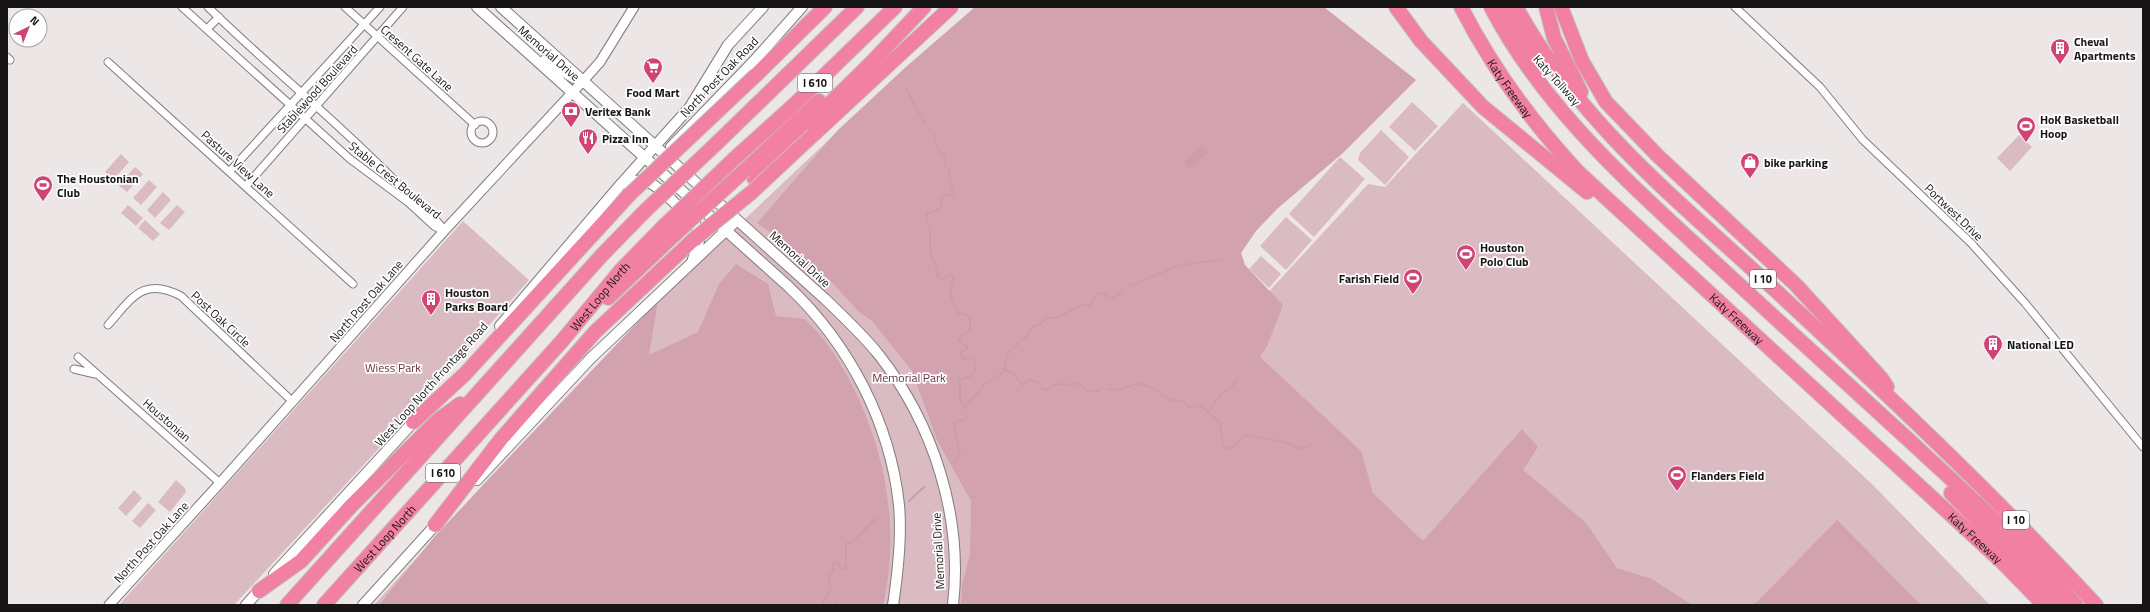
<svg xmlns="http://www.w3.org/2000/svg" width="2150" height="612" font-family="'Titillium Web',sans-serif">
<rect width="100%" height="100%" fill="#ece6e7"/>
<!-- green -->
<path fill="#dbbbc2" d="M907,66l308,284 153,-166 17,3 78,-84 410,382 117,120h-1616l115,-127 169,-177z
M1412,102l26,24 -23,25 -26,-24z
M1381,130l28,27 -24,28 -27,-25 2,-7z
M2019,135l13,12 -22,24 -13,-13z
M121,154l8,8 -16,18 -8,-8z
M1340,157l25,22 -51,58 -25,-23z
M135,167l8,7 -16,18 -9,-7z
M149,180l8,7 -16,18 -8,-7z
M163,192l8,8 -16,18 -8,-8z
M128,205l15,13 -7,8 -15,-13z
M177,205l8,7 -16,18 -9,-7z
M1286,217l26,23 -26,30 -26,-24z
M145,220l15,14 -7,7 -15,-13z
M463,221l66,59 -110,125 -185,200h-115z
M1261,256l20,18 -12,14 -20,-19z
M176,480l9,8 1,4 -16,20 -12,-10z
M134,490l8,8 -16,18 -8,-8z
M148,503l8,7 -16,18 -8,-7z"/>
<!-- forest -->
<path fill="#d2a2ae" d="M975,7h349l92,73 -73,73 -65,55 -22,23 -15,22 4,12 38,40 -16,41 -7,11 101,94 12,42 50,48 99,-112 16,18 -15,23 63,53 31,45 35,11 40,26h-731l1,-20 8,-31 1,-53 -34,-61 -25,-69 -40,-50 -13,-9 -31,-34 -22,-13 -21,-23 -28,-19 80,-92 70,-65z
M736,264l32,20 8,32 29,3c7,8 16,16 22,25 52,73 77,173 56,261h-504l56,-69 223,-235 -9,54 49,-23 21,-48z
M1837,520l84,85h-171l7,-3z"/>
<!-- water -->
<path fill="#cc9ca8" d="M1201,144l7,7 -17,18 -7,-6z"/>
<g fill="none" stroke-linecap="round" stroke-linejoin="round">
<!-- stream -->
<path stroke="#cc9ca8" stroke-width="2" d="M906,89l19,34
M929,130l5,4 3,15 7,7 1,10 5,5c-2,9 4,16 2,25l-5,-2 -7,5 2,6 -4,5 -11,3 -1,8 4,7v24l7,16v7l6,5 7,-6 4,3c-6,15 -3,22 4,36l9,2 3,4v12l-9,6 -2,4 7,4 1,4 -7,4 4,6 9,-1 3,11 -7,8 -9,2v21l6,9
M1130,286l47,-20 47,-7
M1004,370l8,2 11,13 5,-5 10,2 4,7 4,1 11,-6 12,1 8,-2 11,8h11
M1108,389l10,1 20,-7 14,5 19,12 13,2 5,6 9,-2 4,1 18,16 3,23 3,3 8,-2 10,-12 40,7 17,7 10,-4
M965,407l21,-24 14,-8 4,-5 4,-17 20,-19 4,-7 8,-3 6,-6c20,2 27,-16 44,-13l7,-11 7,-1 5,6 12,-5 2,-4
M1208,412l14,-19 8,-5 8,-9
M954,462l6,-8 -6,-31 2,-2 9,-1 3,-4
M909,501l15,-14
M822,605l9,-17 -3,-11 5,-7v-7h5l3,6 5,-1v-24c13,-3 20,-21 33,-27
M834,605l2,-2 4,2"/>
<defs>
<path id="minor" d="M182,7l168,152 59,44 25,23 10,5
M208,7c63,62 132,116 193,180 14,15 32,27 43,43
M345,7l130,118
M1735,7l85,80 43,53 108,103 54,60 118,144
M207,29l12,-12
M7,57l3,3
M108,62l245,222
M471 132a11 11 0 1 1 22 0a11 11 0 1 1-22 0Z
M230,171l150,-164
M246,186l157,-179
M108,325c24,-27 35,-49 73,-29l112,106
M78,357l142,126
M74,369l21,5"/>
<path id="tertiary" d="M109,605l111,-122 224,-252 139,-150 17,-19 34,-55"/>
<path id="secondary" d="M477,7l312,280c60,57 101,135 110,218 3,33 -1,67 -6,100
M501,7l324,292c19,18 38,36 54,56 55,70 84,162 74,250
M545,60l29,18
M671,147l82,-85 49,-55
M621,184c8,-2 16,-5 24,-3 15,4 38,31 50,43 8,12 3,23 -2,35
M500,326l121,-142 69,-77 38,-62 35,-38
M477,480l114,-122 146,-138
M274,574l143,-156
M246,605l17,-19
M363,605l76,-84"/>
<g id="motorway">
<path d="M1396,7l25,34 62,66 104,85"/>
<path id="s1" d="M1461,7c31,61 70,114 117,165l423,389 43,44"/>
<path d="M1491,7c52,100 136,174 218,250 67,62 134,123 202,185 57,53 115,105 165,163"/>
<path d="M1501,7l37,53"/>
<path d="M1516,7c65,118 162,193 259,283 110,102 219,205 321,315"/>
<path d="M1546,7l8,31 27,54"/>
<path d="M1561,7l21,54 24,41 52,54 138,129 85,93 6,9"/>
<path d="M756,75l69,-68"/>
<path d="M813,135l138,-128"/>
<path d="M717,143l140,-136"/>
<path d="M734,159l61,-55 100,-97"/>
<path d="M745,170l74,-69"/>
<path d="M754,178l117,-115 53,-56"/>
<path d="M608,298l65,-62"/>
<path d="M413,422l52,-48 164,-179"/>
<path d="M1951,493l109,112"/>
<path d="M435,525l66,-86 94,-107 98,-92"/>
<path d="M259,591l42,-30 50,-55 86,-85 23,-17"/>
<path d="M287,605l315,-350 44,-45"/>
<path id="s2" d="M324,605l238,-264 59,-71 43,-44"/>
</g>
</defs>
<!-- minor casing -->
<use href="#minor" stroke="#817b7c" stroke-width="9"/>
<!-- tertiary casing -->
<use href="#tertiary" stroke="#817b7c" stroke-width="11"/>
<!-- secondary casing -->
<use href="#secondary" stroke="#817b7c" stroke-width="12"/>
<!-- motorway casing -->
<use href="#motorway" stroke="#c3c2c2" stroke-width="16"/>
<!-- minor -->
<use href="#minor" stroke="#fff" stroke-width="7"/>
<!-- tertiary -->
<use href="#tertiary" stroke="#fff" stroke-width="9"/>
<!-- secondary -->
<use href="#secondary" stroke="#fff" stroke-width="10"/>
<!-- motorway -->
<use href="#motorway" stroke="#f180a2" stroke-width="14"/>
<defs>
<path id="motorway-bridge" d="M629,195l127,-120
M646,210l71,-67
M664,226l70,-67
M673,236l72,-66
M693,240l59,-48 61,-57"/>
</defs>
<!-- motorway-bridge casing -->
<use href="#motorway-bridge" stroke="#c3c2c2" stroke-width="16" stroke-linecap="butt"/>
<!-- motorway-bridge -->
<use href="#motorway-bridge" stroke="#f180a2" stroke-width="14"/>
</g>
<!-- icons -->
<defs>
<symbol id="building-pin" viewBox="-11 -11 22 30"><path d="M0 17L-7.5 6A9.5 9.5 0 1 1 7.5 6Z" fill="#cf4376" stroke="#fff"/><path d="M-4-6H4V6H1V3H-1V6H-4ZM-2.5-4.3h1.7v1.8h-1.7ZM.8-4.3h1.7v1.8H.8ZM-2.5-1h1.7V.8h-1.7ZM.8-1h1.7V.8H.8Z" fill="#fff"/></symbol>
<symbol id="supermarket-pin" viewBox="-11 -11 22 30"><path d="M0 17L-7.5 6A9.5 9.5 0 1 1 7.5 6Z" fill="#cf4376" stroke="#fff"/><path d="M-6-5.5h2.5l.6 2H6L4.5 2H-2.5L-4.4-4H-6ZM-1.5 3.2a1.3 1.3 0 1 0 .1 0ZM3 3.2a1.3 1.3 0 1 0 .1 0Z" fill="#fff"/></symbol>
<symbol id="bank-pin" viewBox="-11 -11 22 30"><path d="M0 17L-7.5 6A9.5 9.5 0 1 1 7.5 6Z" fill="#cf4376" stroke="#fff"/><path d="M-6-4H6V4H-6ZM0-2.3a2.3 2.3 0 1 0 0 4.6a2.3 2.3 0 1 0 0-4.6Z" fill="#fff"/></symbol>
<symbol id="stadium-pin" viewBox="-11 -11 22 30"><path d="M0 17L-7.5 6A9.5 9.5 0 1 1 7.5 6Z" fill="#cf4376" stroke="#fff"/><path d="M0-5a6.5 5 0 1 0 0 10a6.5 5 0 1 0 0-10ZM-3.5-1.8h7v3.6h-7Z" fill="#fff"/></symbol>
<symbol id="restaurant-pin" viewBox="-11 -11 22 30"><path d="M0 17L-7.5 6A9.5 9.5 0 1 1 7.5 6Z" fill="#cf4376" stroke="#fff"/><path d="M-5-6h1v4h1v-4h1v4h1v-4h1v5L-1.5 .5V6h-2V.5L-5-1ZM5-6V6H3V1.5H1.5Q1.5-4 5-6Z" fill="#fff"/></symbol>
<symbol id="shop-pin" viewBox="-11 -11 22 30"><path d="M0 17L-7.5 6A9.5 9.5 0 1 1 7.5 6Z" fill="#cf4376" stroke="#fff"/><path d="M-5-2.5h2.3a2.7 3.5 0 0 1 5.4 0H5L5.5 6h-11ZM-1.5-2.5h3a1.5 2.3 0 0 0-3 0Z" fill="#fff"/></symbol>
</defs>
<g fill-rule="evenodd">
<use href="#building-pin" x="2049" y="37" width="22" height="30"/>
<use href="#supermarket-pin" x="642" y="56" width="22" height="30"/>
<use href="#bank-pin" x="560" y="100" width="22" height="30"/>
<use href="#stadium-pin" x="2015" y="115" width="22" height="30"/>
<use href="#restaurant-pin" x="577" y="127" width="22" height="30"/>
<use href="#shop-pin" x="1739" y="151" width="22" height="30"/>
<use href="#stadium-pin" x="32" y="174" width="22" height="30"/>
<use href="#stadium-pin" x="1455" y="243" width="22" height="30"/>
<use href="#stadium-pin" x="1402" y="267" width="22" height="30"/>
<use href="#building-pin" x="420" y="288" width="22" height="30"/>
<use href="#building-pin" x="1982" y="333" width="22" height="30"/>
<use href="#stadium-pin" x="1666" y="464" width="22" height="30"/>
</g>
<g text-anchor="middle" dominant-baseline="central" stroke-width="3.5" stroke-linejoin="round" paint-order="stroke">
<!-- shield labels -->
<g fill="#fff" stroke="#5d5b5b" stroke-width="1">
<rect x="798" y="74" width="34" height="18" rx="3"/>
<rect x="1750" y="270" width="26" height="18" rx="3"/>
<rect x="426" y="464" width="34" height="18" rx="3"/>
<rect x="2003" y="511" width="26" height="18" rx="3"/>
</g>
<g font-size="11" font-weight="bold" fill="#171515">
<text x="815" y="83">I 610</text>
<text x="1763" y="279">I 10</text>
<text x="443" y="473">I 610</text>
<text x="2016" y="520">I 10</text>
</g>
<!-- poi labels -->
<g font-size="12" font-weight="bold" fill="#171515" stroke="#fff" text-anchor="start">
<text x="2074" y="41">Cheval<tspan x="2074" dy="14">Apartments</tspan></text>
<text x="653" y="92" text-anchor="middle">Food Mart</text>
<text x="585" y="111">Veritex Bank</text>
<text x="2040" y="119">HoK Basketball<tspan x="2040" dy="14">Hoop</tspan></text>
<text x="602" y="138">Pizza Inn</text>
<text x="1764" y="162">bike parking</text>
<text x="57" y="178">The Houstonian<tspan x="57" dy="14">Club</tspan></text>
<text x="1480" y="247">Houston<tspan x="1480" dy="14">Polo Club</tspan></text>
<text x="1399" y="278" text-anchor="end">Farish Field</text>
<text x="445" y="292">Houston<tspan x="445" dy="14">Parks Board</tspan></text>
<text x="2007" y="344">National LED</text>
<text x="1691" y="475">Flanders Field</text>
</g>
<!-- street labels -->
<g font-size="12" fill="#171515" stroke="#fff">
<text transform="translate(549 53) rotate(41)">Memorial Drive</text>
<text transform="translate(417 58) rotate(42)">Cresent Gate Lane</text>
<text transform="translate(719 77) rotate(-46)">North Post Oak Road</text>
<text transform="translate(1557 80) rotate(48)">Katy Tollway</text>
<text stroke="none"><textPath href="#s1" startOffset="95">Katy Freeway</textPath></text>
<text transform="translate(317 89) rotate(-48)">Stablewood Boulevard</text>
<text transform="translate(238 164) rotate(42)">Pasture View Lane</text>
<text transform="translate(395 180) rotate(39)">Stable Crest Boulevard</text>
<text transform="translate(1954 212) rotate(44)">Portwest Drive</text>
<text transform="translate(800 259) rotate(42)">Memorial Drive</text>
<text stroke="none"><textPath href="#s2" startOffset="414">West Loop North</textPath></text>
<text transform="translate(366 301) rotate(-49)">North Post Oak Lane</text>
<text transform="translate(221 319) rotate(43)">Post Oak Circle</text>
<text stroke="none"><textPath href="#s1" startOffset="419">Katy Freeway</textPath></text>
<text transform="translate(431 384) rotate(-48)">West Loop North Frontage Road</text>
<text transform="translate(167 420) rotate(41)">Houstonian</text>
<text stroke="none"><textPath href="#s2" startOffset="90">West Loop North</textPath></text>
<text stroke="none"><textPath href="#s1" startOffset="743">Katy Freeway</textPath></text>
<text transform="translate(151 542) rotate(-48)">North Post Oak Lane</text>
<text transform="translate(938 551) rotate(-93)">Memorial Drive</text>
</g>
<!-- park labels -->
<g font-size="12" fill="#6d3144" stroke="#fff">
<text x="393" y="367">Wiess Park</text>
<text x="909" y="377">Memorial Park</text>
</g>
</g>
<!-- border -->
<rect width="2150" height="612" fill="none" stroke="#171515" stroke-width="16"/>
<!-- north arrow -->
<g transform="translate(28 28) rotate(43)"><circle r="19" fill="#ffffff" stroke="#a2a1a1"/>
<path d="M0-3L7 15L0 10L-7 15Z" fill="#cf4376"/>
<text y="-6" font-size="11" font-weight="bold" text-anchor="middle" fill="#171515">N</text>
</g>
</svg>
